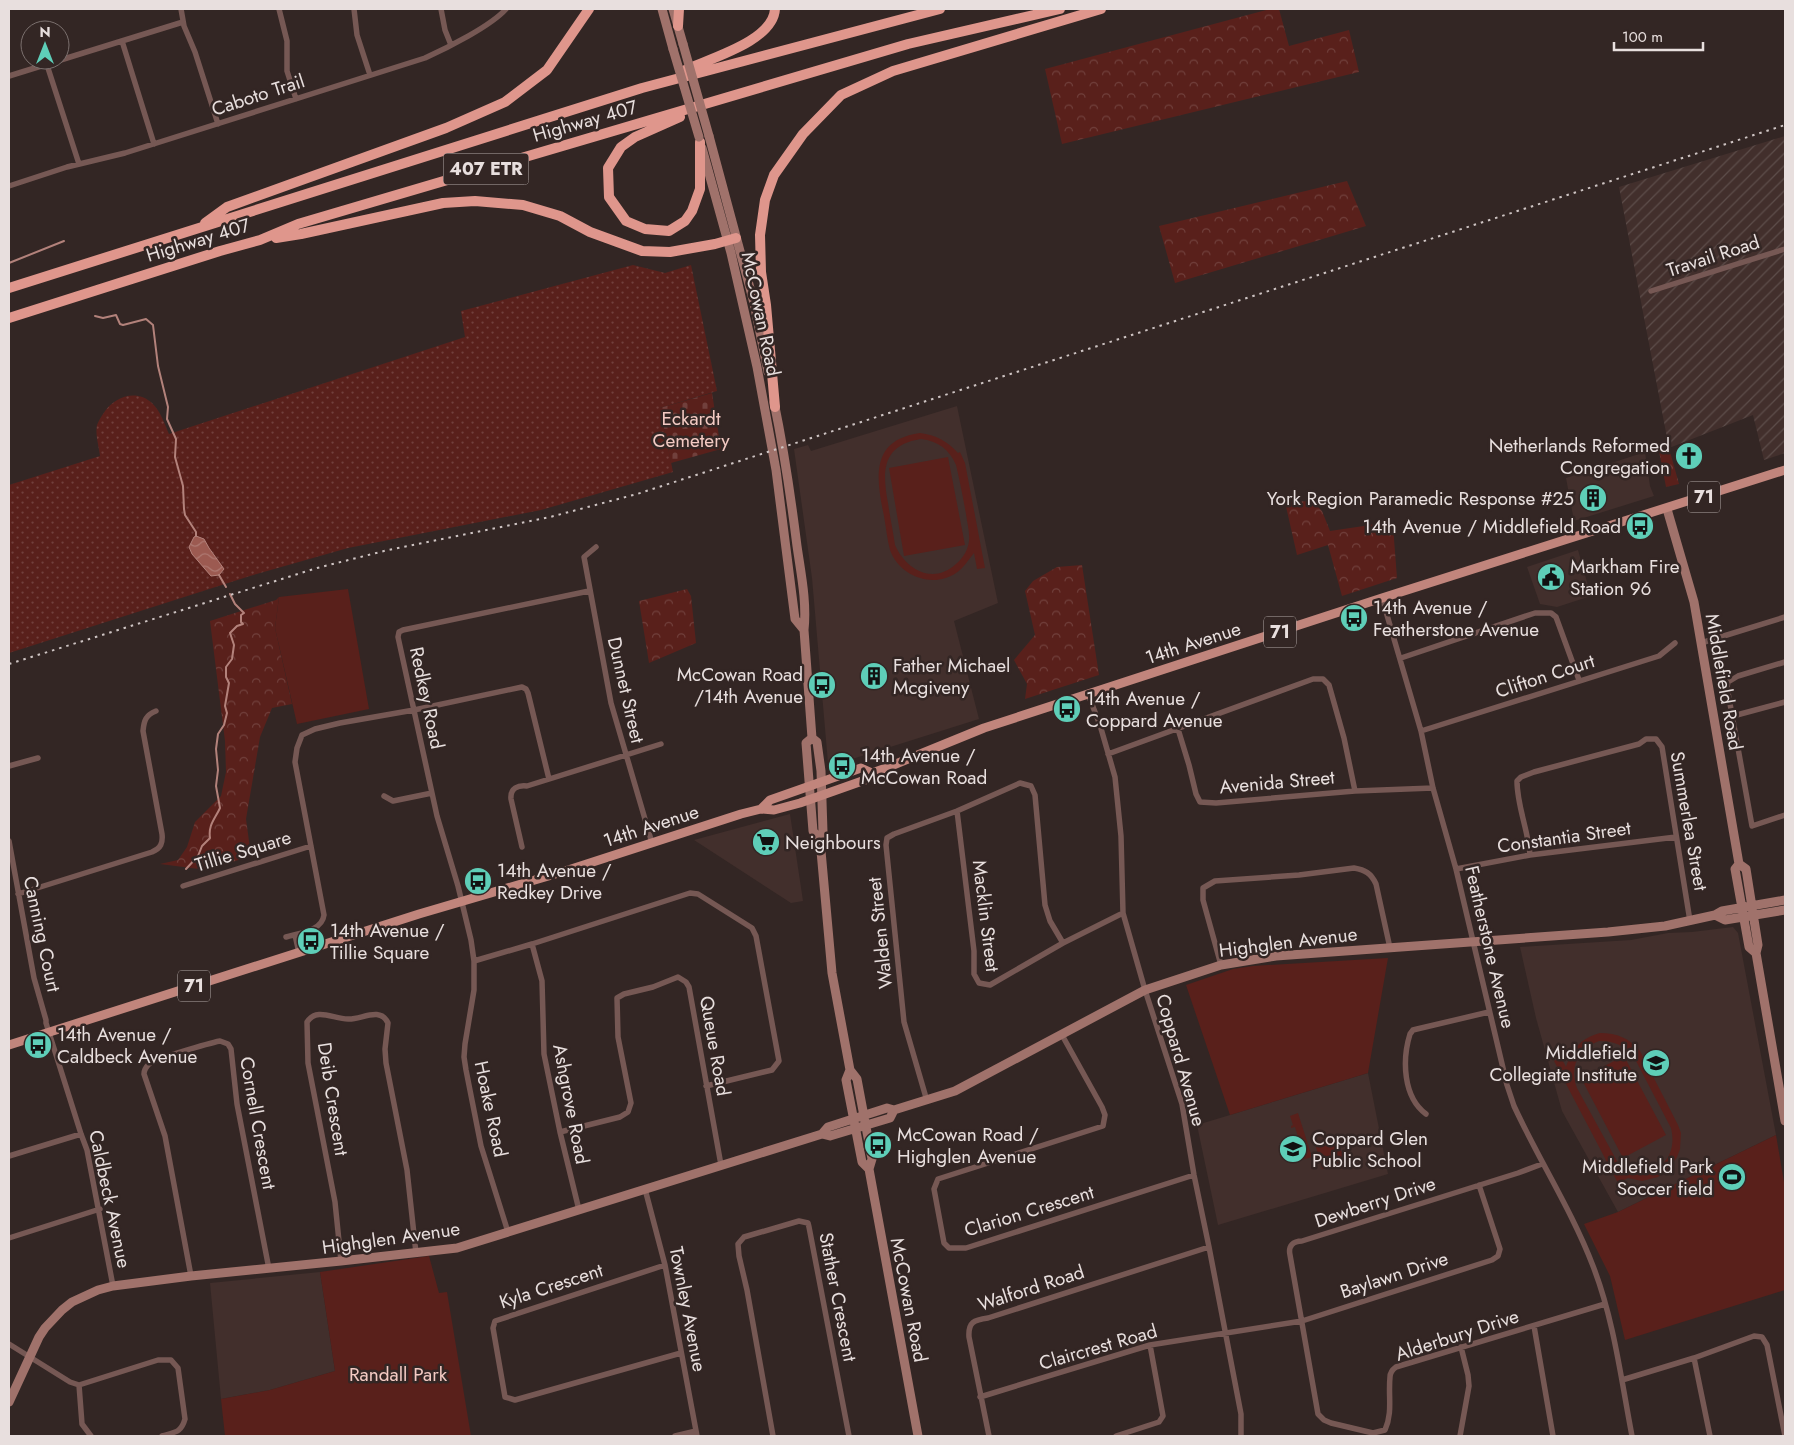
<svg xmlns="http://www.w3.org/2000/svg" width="1794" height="1445" font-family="Jost,sans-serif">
<defs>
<pattern id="industrial-furrows" width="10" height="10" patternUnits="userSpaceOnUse" patternTransform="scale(1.25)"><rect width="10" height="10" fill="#422f2c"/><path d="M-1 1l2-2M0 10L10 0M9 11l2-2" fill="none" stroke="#5d4d4a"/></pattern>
<pattern id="grass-dots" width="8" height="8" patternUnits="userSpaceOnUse" patternTransform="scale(1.25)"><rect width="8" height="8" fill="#59201b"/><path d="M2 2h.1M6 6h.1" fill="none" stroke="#71403c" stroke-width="1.8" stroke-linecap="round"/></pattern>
<pattern id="forest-crowns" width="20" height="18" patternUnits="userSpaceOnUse" patternTransform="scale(1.25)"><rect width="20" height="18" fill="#59201b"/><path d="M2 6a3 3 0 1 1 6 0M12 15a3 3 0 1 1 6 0" fill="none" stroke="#71403c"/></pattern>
<pattern id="cemetery-stones" width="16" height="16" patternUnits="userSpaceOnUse" patternTransform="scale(1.25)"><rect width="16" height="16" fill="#59201b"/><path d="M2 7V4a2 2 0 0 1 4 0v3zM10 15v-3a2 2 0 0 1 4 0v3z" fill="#71403c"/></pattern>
<pattern id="water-waves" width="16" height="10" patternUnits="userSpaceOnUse" patternTransform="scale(1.25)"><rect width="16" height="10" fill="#9c5a51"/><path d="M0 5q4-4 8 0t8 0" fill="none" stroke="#ae7972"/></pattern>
</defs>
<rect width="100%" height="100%" fill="#332624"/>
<!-- built -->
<path fill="#422f2c" d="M957,406l41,197 -44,18 25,98 -149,47 -2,-3 -16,-185 -18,-129 14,-4 3,6z
M1645,452l5,34 4,10 -80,25 -8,-43z
M1578,550l13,46 -34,11 -17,-3 -13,-37z
M790,814l13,87 -12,2 -97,-63z
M1733,927l5,6 38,202 -158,77 -56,-101 -26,-93 -16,-71 111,-7 37,-7 24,-1z
M1368,1073l20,101 -170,51 -21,-100z
M320,1272l15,99 -65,19 -49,9 -11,-116z"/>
<!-- industrial -->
<path fill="url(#industrial-furrows)" d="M1785,136v317l-21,7 -11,-45 -84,33 -50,-261z"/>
<!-- grass -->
<path fill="url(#grass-dots)" d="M633,265l32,8 26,-8 26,126 -57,17 13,64 -132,38 -193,38 -98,28 -241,77v-168l91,-29c-1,-9 -5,-22 -3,-31 1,-3 4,-8 6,-11 10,-17 33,-26 49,-11 9,9 12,20 17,31l296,-97 -4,-26z"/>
<!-- forest -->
<path fill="url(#forest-crowns)" d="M1270,9h9l10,37 60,-16 10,42 -297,72 -17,-75z
M1347,181l19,45 -191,57 -16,-57z
M1669,448l10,36 -13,3 -7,-36z
M1312,501l10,10 8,20 54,-8 9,3 4,52 -55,18 -14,-51 -31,10 -12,-53z
M1082,565l17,110 -74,24 2,-15 -13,-24 21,-25 -10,-44 8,-10 24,-14z
M687,589l4,7 5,47 -47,20 -10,-62z
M279,597l-4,31 17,76 -20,4 -12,29 -14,82 5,37 -44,14 -47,-6 18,-4 9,-13 8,-25 26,-26 5,-24 -1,-31 -15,-120 66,-21z"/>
<!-- cemetery -->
<path fill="url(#cemetery-stones)" d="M712,393l9,56 -50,14 -11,-55z"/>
<!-- park -->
<path fill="#59201b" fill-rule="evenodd" d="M920,433c16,2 27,8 38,20l2,-1 5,11 20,105 -8,1 -3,-16c-6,7 -10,15 -18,20 -23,16 -57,3 -66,-23 -3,-11 -4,-23 -6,-34 -8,-38 -14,-76 36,-83zM921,439c17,2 28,10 35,26 4,16 7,33 10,49 1,9 4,18 3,27 -1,9 -6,17 -13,23 -23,21 -50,6 -61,-19 -2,-14 -5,-28 -7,-42 -6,-32 -6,-58 33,-64z
M948,457l17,88 -61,11 -15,-88z
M348,589l21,120 -72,15 -22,-96 4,-31z
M1388,958l-20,115 -138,42 -44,-130 47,-16 20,-3z
M1600,1033c17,0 29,5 40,18l38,74 3,8 -1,16 -3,8 -7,11 -12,9 -16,4 -14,-3 -10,5 -64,-122 7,-4 5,10c6,-18 15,-29 34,-34zM1599,1041c15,0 25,4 35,16l37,71c9,36 -25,57 -53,35l-41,-75c-8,-21 1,-39 22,-47z
M1624,1056l42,79 -43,23 -42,-80z
M1298,1113l14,44 -18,5 -1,-4 6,-2 -2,-4 3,-1 -2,-7 2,-1 -5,-16 -4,1v-2l2,-1 -3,-9z
M1776,1135l9,53v102l-160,50 -15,-64 -26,-52 34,-12z
M1328,1143c12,2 14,7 17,19l-23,7 -6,-22 5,-3z
M429,1256l10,37 8,-1 24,144h-246l-4,-37 49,-9 65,-19 -15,-99z"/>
<!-- water -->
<path fill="url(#water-waves)" stroke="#b3827b" d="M196,536l8,3 5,9 15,21 -5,6 -8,1 -19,-22 -3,-7 5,-10z"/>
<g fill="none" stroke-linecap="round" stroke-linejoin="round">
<!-- stream -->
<path stroke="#b3827b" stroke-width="2" d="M9,263l55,-22
M95,316l8,2 13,-3 4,9 3,1 23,-6 7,6 5,41 10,41 -1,12 9,20 -1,18 8,29 1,23 1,6 11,17v4
M219,575l7,12
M186,869l12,-13 4,-10 8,-8c-2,-13 5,-19 10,-30l-4,-22 2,-16 -2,-21 2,-15 6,-9 3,-12 -2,-7 4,-23 -3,-6v-10l6,-8 2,-14 -4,-12 7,-7 6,-2 -2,-2v-7l3,-2 -9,-9 -5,-10"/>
<!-- street -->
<path stroke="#765854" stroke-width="5.5" d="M181,9l3,17 11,26 23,72
M279,9l8,32v30l9,28
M354,9l3,26 13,40
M441,9l4,21 6,15
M122,41l32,103
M47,65l32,99
M9,76l174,-54
M9,186l58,-19 58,-14 300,-95c22,-10 66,-32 81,-49
M1651,291l134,-42
M596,547l-12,10 27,146 41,140
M1382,598l39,133 12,57 23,81 51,216 7,21c25,54 58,105 79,160 21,54 28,113 39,170
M1701,643l84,-26
M1401,658l134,-45h16l5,4 23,63
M1785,662l-47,14 -10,6 -1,5 25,139 33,-11
M1088,694l12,31 15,52 6,59 2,77 22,77 37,114 12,71 15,72 32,167v22
M1733,716l52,-14
M1178,729l11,36 7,29 4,8 16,1 139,-12 78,-3
M1421,731l238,-75 16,-13
M1108,754l205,-75h10l6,6 15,53 11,53
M9,766l29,-8
M384,796l9,5 39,-8
M957,811l17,140v23l5,9 11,2 73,-42 60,-30
M9,841l25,137 12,42v3l35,111 6,16 26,136
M522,847l-11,-48c-1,-11 7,-14 16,-13l134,-42
M1530,855c-2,-26 -13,-49 -13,-74l4,-4 13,-5 105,-28 7,-5h10l6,8 28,174
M1456,869l74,-14 146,-18
M183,886l128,-40
M18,894l134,-42c9,-4 11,-9 10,-18l-19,-103c1,-11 3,-16 13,-20
M295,935l4,18
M286,937c14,-4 36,-6 38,-22l-29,-153 2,-14 5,-13 13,-6 25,-6 74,-13 108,-23 4,2 2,4 21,86
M532,944l10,37 2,73 16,78 19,78
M474,961l58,-17 158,-51 8,1 54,34 4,8 23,125 -7,9 -66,16
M1221,965l-18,-65v-12l12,-7 84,-6 55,-7c11,2 17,5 22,16l14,64
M1062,1035l40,72 3,8 -2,11 -165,53 -4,10 10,54 5,5h17l228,-73
M927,1101l-23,-79 -18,-177 1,-7 7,-4 63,-23 63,-28 11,3 4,9 10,110 5,16 13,22
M1426,1114c-23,-17 -24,-54 -16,-80l3,-4 4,-1 72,-17
M560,1132l60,-15 8,-5 3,-9 -13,-66 -1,-39 7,-4 29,-7 25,-10 8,5 3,5 32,178
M9,1156l72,-22
M1542,1164l-24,9 -216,68c-9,0 -14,5 -12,14l28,159 6,6 7,3 42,10 12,-3c8,-18 3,-34 5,-53 0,-4 2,-7 6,-10l209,-63
M645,1189l20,76 32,171
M508,1232l-27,-86 -15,-76 -2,-13 1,-13 9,-54v-29l-3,-21 -13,-54 -21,-70 -39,-179 1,-5 4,-2 186,-39
M9,1238l91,-29
M341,1261l-6,-59 -27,-139 -1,-41c10,-15 26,-3 41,-3 13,1 32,-13 40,4l-3,26 1,14 21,107 9,83
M665,1265l-170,56 -2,7 12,69 10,3 166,-47
M191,1276l-26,-140 -21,-62c0,-4 2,-7 5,-10 5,-5 61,-21 71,-23l8,3 3,5 6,55 32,165
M1534,1326l19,110
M9,1344l61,38 9,3 79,-25h13l7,8 7,51c-4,14 -10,13 -23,17
M1694,1358l16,78
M1622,1380l72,-22 60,-22 8,1 5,8 18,91
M79,1385l3,39 9,12
M980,1397l170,-52 152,-24 190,-61 6,-4 2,-7 -21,-64
M675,1436l21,-5
M773,1436l-26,-146 -8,-34 -1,-12 6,-7 55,-16 9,2 1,4 40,209
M989,1436l-20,-99c-1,-15 5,-17 19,-19l221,-71
M1116,1436l43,-14 4,-6 -13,-71
M1460,1436l9,-50 -1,-11 -7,-28"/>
<!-- secondary -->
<path stroke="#a0726b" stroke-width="9" d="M662,9l11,40
M673,9l10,35
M709,136l45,167 14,69
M702,148l29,105 26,114 19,103 19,149 9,11
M774,402c10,48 17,96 23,144 4,28 10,56 7,84l8,108 5,4 4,29 2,61 -3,8 12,133 18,97 7,9 15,80 -3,10 49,267
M1667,509l27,93 45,262 -4,5 14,78 7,6
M812,738l-6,5 7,88 7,9
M1739,864l7,5 12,76 -2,8 29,168
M1715,915l10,5 60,-10
M850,1070l-4,10 16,82 7,7
M822,1134l6,-7 59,-19 7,2 61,-19 190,-101 76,-25 55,-9 332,-24 57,-6 50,-11 7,-4 63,-11
M9,1402l30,-65 6,-9 17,-18 10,-8 26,-12 15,-4 78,-10 150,-15 116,-13 365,-114 8,2 60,-18 4,-8"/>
<!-- primary -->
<path stroke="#c1857c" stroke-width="9" d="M761,809l9,-9 91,-32 11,5
M9,1045l410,-131 143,-42 179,-58 20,-5 13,1 26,-7 65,-23 7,-7 14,-5 98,-40 398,-130 403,-128"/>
<!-- highway -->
<path stroke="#df968c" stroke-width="10" d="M678,26l1,-17
M683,71c24,-12 90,-29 92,-62
M680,117l-45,20 -14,10 -13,21 1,29 17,24 19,8 24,2 16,-10 7,-10 8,-22v-47
M205,223l22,-16 219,-79 59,-26 42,-32 42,-61
M276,238l25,-4 142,-31 32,-2 48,4 37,11 30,16 52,19 28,1 45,-8 21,-6
M9,288l633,-200 298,-79
M9,318l211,-67 40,-11 38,-16 610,-180 152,-35
M775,407l-9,-102 -5,-33 -1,-37 5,-35 9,-25 29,-41 38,-39 52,-24 208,-62"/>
<!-- rail -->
<path stroke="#cec4c3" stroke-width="2" stroke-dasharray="2.5 5" stroke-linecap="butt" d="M9,664l308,-96 71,-18 162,-33 87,-23 1148,-369"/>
<!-- secondary-bridge -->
<path stroke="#a0726b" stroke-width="9" d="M683,44l26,92
M673,49l26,88"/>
</g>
<!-- icons -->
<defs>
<symbol id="church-disc" viewBox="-11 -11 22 22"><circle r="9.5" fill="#5eceb8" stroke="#332624"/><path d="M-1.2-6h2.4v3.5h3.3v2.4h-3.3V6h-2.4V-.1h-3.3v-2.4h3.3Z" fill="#111"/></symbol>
<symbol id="building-disc" viewBox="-11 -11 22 22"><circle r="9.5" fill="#5eceb8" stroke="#332624"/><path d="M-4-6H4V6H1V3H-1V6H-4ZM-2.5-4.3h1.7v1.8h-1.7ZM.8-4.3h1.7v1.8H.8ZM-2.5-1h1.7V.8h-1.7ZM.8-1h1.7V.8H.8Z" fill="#111"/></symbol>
<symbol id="bus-disc" viewBox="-11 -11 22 22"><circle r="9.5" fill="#5eceb8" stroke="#332624"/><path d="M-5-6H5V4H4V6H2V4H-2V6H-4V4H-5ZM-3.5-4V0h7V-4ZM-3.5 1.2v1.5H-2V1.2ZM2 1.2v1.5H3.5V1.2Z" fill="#111"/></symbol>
<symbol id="civic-disc" viewBox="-11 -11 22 22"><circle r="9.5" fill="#5eceb8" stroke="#332624"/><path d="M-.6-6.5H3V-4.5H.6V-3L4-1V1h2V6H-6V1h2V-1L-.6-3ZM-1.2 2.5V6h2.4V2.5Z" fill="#111"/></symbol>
<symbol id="supermarket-disc" viewBox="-11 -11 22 22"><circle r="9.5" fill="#5eceb8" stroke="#332624"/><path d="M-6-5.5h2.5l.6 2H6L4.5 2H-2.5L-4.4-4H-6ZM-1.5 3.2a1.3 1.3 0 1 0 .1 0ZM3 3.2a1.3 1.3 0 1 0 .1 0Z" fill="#111"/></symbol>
<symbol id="school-disc" viewBox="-11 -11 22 22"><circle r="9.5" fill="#5eceb8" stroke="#332624"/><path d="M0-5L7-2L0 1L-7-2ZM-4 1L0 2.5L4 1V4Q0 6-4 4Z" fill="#111"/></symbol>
<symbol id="stadium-disc" viewBox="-11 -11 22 22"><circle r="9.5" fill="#5eceb8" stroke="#332624"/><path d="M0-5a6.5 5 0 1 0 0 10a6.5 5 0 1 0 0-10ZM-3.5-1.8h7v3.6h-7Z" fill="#111"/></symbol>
</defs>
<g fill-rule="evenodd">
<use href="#church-disc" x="1673" y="440" width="32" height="32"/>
<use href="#building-disc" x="1577" y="482" width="32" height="32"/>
<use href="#bus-disc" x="1624" y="510" width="32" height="32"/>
<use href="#civic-disc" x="1535" y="561" width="32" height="32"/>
<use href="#bus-disc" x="1338" y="602" width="32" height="32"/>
<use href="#building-disc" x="858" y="660" width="32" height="32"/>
<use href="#bus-disc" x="806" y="669" width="32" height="32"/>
<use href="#bus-disc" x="1051" y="693" width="32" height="32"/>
<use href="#bus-disc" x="826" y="750" width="32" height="32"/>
<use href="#supermarket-disc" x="750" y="826" width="32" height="32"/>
<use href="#bus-disc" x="462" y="865" width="32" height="32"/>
<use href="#bus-disc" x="295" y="925" width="32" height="32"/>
<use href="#bus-disc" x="22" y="1029" width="32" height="32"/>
<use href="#school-disc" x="1640" y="1047" width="32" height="32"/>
<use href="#bus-disc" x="862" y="1129" width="32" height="32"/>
<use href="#school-disc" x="1277" y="1133" width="32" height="32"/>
<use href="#stadium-disc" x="1716" y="1161" width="32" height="32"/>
</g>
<g text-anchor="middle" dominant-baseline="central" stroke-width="5" stroke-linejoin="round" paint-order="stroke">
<!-- shield labels -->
<g fill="#332624" stroke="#b2a8a6" stroke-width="1">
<rect x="443.5" y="153.5" width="85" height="31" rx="4"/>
<rect x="1688" y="481.5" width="32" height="31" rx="4"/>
<rect x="1264" y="616.5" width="32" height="31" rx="4"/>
<rect x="178" y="970.5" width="32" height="31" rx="4"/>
</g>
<g font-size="18" font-weight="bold" fill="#e8dfde">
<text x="486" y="169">407 ETR</text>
<text x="1704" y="497">71</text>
<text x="1280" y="632">71</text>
<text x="194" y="986">71</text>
</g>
<!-- street labels -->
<g font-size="19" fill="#e8dfde" stroke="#332624">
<text transform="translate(258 95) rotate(-18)">Caboto Trail</text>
<text transform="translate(585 121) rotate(-16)">Highway 407</text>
<text transform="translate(198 240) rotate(-17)">Highway 407</text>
<text transform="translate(1713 256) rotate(-18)">Travail Road</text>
<text transform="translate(761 314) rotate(78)">McCowan Road</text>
<text transform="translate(1193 643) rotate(-18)">14th Avenue</text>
<text transform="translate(1545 676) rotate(-18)">Clifton Court</text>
<text transform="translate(1724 682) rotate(80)">Middlefield Road</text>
<text transform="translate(626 690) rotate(77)">Dunnet Street</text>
<text transform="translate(427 698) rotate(78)">Redkey Road</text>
<text transform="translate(1277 782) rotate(-5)">Avenida Street</text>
<text transform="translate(1689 821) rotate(80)">Summerlea Street</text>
<text transform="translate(651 826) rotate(-18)">14th Avenue</text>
<text transform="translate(1564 837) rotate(-8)">Constantia Street</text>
<text transform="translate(243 851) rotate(-17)">Tillie Square</text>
<text transform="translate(986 916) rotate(83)">Macklin Street</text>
<text transform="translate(880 933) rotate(-96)">Walden Street</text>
<text transform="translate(42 934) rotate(78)">Canning Court</text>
<text transform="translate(1288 942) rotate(-7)">Highglen Avenue</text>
<text transform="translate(1490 947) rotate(77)">Featherstone Avenue</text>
<text transform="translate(715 1046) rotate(80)">Queue Road</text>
<text transform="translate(1181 1060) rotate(74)">Coppard Avenue</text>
<text transform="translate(333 1099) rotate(81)">Deib Crescent</text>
<text transform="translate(571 1104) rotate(79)">Ashgrove Road</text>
<text transform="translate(491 1109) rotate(78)">Hoake Road</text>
<text transform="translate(258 1123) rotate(80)">Cornell Crescent</text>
<text transform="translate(110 1199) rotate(78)">Caldbeck Avenue</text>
<text transform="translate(1375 1202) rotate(-18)">Dewberry Drive</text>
<text transform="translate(1029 1211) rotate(-17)">Clarion Crescent</text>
<text transform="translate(391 1238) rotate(-8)">Highglen Avenue</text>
<text transform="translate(1394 1275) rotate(-18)">Baylawn Drive</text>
<text transform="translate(551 1286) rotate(-18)">Kyla Crescent</text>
<text transform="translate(1031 1288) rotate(-18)">Walford Road</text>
<text transform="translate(838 1297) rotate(79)">Stather Crescent</text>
<text transform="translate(909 1300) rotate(79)">McCowan Road</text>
<text transform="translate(688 1309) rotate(79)">Townley Avenue</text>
<text transform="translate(1457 1335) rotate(-18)">Alderbury Drive</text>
<text transform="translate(1098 1347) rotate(-16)">Claircrest Road</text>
</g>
<!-- park labels -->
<g font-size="19" fill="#f3cac3" stroke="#332624">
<text x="691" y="418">Eckardt<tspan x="691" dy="22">Cemetery</tspan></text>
<text x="398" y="1374">Randall Park</text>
</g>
<!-- poi labels -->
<g font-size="19" fill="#e8dfde" stroke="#332624" text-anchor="start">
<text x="1670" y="445" text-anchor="end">Netherlands Reformed<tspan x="1670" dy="22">Congregation</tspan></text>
<text x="1574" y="498" text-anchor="end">York Region Paramedic Response #25</text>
<text x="1621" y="526" text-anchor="end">14th Avenue / Middlefield Road</text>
<text x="1570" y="566">Markham Fire<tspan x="1570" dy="22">Station 96</tspan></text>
<text x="1373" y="607">14th Avenue /<tspan x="1373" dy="22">Featherstone Avenue</tspan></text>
<text x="893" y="665">Father Michael<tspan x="893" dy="22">Mcgiveny</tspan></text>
<text x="803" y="674" text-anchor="end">McCowan Road<tspan x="803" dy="22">/14th Avenue</tspan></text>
<text x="1086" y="698">14th Avenue /<tspan x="1086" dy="22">Coppard Avenue</tspan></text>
<text x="861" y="755">14th Avenue /<tspan x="861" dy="22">McCowan Road</tspan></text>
<text x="785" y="842">Neighbours</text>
<text x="497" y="870">14th Avenue /<tspan x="497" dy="22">Redkey Drive</tspan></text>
<text x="330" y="930">14th Avenue /<tspan x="330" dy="22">Tillie Square</tspan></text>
<text x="57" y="1034">14th Avenue /<tspan x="57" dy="22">Caldbeck Avenue</tspan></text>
<text x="1637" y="1052" text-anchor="end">Middlefield<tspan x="1637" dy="22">Collegiate Institute</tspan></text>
<text x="897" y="1134">McCowan Road /<tspan x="897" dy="22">Highglen Avenue</tspan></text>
<text x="1312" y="1138">Coppard Glen<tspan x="1312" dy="22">Public School</tspan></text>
<text x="1713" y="1166" text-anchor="end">Middlefield Park<tspan x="1713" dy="22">Soccer field</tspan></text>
</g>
</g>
<!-- border -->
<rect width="1794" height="1445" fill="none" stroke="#e8dfde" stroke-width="20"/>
<!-- north arrow -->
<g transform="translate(45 45)"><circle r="24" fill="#332624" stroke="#7b706e"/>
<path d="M0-4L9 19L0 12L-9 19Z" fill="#5eceb8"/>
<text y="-8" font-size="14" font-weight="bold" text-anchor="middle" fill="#e8dfde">N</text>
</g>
<!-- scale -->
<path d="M1614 42v8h89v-8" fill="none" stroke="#e8dfde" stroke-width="2.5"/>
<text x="1622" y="42" font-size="15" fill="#e8dfde" stroke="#332624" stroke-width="4" paint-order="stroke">100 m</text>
</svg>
